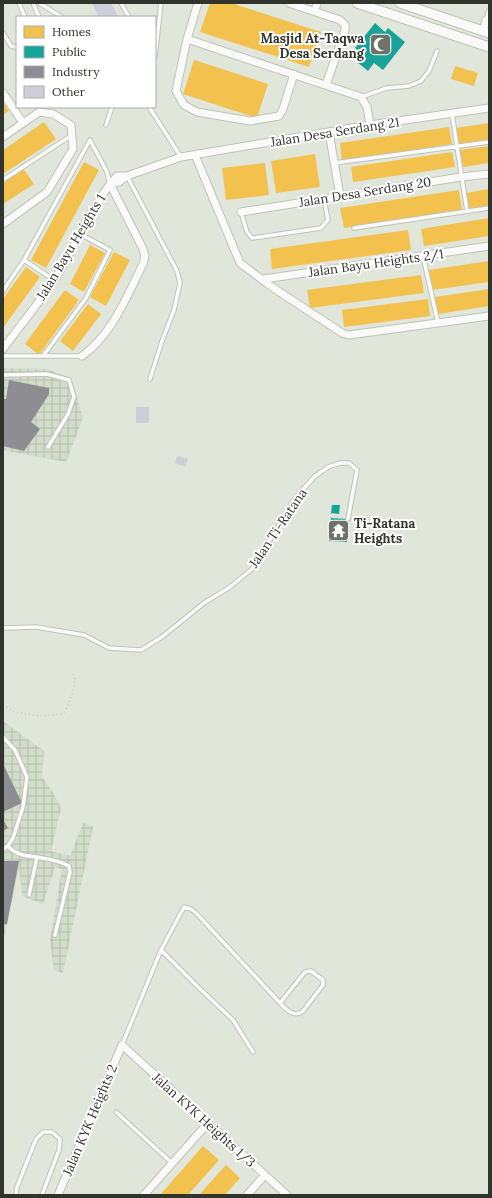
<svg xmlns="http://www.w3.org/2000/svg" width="492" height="1198" font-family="Lora,serif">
<defs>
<pattern id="industrial-grid" width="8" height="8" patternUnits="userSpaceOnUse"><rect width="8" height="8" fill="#d2ddc9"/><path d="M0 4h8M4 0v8" fill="none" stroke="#b5bead"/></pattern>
</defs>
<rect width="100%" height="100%" fill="#e0e6da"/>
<!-- industrial -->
<path fill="url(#industrial-grid)" d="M3,368l43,1 25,9 12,40 -17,44 -63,-12z
M3,721l41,30 -2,26 11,15 8,16 -10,43 19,5 13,-33 10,4 -30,146 -9,-3 -4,-29 12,-72 -7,-2 -12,37 -21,-8 -3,-30 -16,76z"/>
<!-- homes -->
<path fill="#f2c14e" d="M210,3h21l90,29 -12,35 -109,-35z
M194,60l74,24 -11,34 -74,-24z
M455,66l23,7 -4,13 -23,-7z
M3,102l6,9 -6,4z
M44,122l12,17 -53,35v-24z
M489,123v17l-31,5 -2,-17z
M449,127l3,17 -110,17 -2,-18z
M489,146v17l-26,4 -3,-17z
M452,152l3,15 -102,15 -2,-15z
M315,154l5,33 -44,6 -5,-32z
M84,162l15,8 -53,98 -15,-8z
M265,163l4,32 -43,5 -4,-32z
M23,168l11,16 -31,20v-23z
M489,189v18l-20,3 -3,-17z
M459,190l3,21 -118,17 -4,-20z
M489,218v18l-65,10 -3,-17z
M408,230l3,20 -139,19 -2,-20z
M90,245l15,8 -21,39 -14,-8z
M114,252l16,8 -24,46 -16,-9z
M489,261v21l-57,8 -3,-20z
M26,267l14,10 -37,51v-29z
M421,275l3,18 -114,15 -3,-18z
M489,289v17l-51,8 -3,-17z
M65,290l14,10 -40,55 -14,-11z
M428,299l2,17 -86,11 -2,-17z
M88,304l13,10 -28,37 -13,-10z
M203,1146l16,14 -31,35h-28z
M226,1165l14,13 -15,17h-26z"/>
<!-- public -->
<path fill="#17a398" d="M375,23l10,9 3,-4 17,14 -22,28 -9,-7 -6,8 -11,-9 6,-8 -8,-6z
M332,505h8l-1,9 -8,-1z
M331,518l17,1 -1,23 -18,-1z"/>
<!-- industry -->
<path fill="#8d8d92" d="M9,380l40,8v6l-18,28 9,7 -16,22 -21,-5v-47h3z
M3,764l19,39 -19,9z
M3,820l5,8 -5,3z
M3,861h16l-12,63h-3v3z"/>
<!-- building -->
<path fill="#cfcdd7" d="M92,3h19l7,14h-19z
M136,407h13v16h-13z
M177,456l11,3 -3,8 -10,-4z"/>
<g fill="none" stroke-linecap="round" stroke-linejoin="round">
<defs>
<path id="service" d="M19,3l6,14
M33,3l6,14
M39,3l23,14
M121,3l8,14
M486,20l3,-10
M3,33l8,13 4,1 2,-1
M155,57l6,-54
M361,97l26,-9 22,-2 12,-5 8,-10 8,-20
M149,107l32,50
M452,114l15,97
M106,125l6,-18
M335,163l154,-21
M127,176l50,95 3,12 -6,27 -12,31 -12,38
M3,180l69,-45
M241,212l6,20 5,6 8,-1 61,-9 7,-8 -4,-21
M354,228l135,-20
M423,256l15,67
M24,260l30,20
M3,291l21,-31 66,-120 17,32 3,12
M3,356h79
M43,356l43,-58 24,-48 -30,-16
M3,375l44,-1 22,6 5,17 -6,17 -20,33
M3,628l33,-1 48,8 25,13 32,2 21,-13 42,-34 26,-16 23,-19 40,-67 21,-24 14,-10 12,-4h9l8,7 -9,49
M3,737l12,13 12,27 -4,30 -10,31 -5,8 -5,3
M8,846c8,9 18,10 29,11l-8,38
M37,857c11,2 22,3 32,9l1,6 -15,63
M161,950l37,37 35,33 20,32
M122,1045l39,-95 23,-43 7,2 5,4 84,90c7,7 14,15 23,8l20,-26v-5l-12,-9 -6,1 -25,31
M116,1112l56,51
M16,1195l1,-8 19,-48 7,-7h9l8,7 -1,11 -17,45"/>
<path id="minor" d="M198,3l-11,36 -11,52 8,14 13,7 53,9 29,-5 4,-7 11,-35
M289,3l51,17 5,5v5l-19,55
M315,11l2,-8
M483,31l3,-11 3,1
M187,39l174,58 6,10 3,18
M3,93l20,30
M329,132l11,64
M3,137l36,-25 14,2 18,11 2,24 -26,43 -44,32
M195,155l45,108 32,24 70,46 7,2 140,-19
M127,176l54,-19 189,-32 119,-17
M241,212l220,-35 28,-3
M264,279l225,-33
M3,349c17,-23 35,-45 51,-69 22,-34 36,-74 63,-104h10l-8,6 -9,2
M82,356c30,-21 45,-60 61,-92l2,-8 -2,-7 -33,-65
M58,1195l64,-150 165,150
M144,1195l64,-72
M247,1195l18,-20"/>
<path id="tertiary" d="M357,3l132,44
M400,3l89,30"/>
</defs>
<!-- service casing -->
<use href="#service" stroke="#bec3ba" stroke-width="5.5"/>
<!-- minor casing -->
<use href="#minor" stroke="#bec3ba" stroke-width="9"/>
<!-- tertiary casing -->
<use href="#tertiary" stroke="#bec3ba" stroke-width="11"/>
<!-- path -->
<path stroke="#c5c7c3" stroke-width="1.5" stroke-dasharray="1 3" stroke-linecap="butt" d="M331,513v5h12
M3,705l12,7 23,4 25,-2c8,-13 11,-23 12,-37l-4,-5"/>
<!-- service -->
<use href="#service" stroke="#fafbf9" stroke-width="3.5"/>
<!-- minor -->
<use href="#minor" stroke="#fafbf9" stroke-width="7"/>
<!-- tertiary -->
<use href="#tertiary" stroke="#fafbf9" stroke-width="9"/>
</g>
<!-- icons -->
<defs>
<symbol id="mosque-square" viewBox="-11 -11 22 22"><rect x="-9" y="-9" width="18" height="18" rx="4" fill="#6e7269" stroke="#fff"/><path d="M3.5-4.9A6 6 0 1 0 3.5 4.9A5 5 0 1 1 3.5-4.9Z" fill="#fff"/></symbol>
<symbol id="temple-square" viewBox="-11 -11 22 22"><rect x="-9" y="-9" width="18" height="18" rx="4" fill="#6e7269" stroke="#fff"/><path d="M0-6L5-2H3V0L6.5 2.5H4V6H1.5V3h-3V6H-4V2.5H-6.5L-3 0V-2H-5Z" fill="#fff"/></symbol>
</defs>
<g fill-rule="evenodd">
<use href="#mosque-square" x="368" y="32" width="25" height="25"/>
<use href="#temple-square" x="326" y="518" width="25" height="25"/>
</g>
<g text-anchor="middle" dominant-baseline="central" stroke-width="4" stroke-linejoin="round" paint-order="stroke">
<!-- poi labels -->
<g font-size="13" font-weight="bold" fill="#30342c" stroke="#fff" text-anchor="end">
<text x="364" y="38">Masjid At-Taqwa<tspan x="364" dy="15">Desa Serdang</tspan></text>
<text x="354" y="523" text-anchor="start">Ti-Ratana<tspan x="354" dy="15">Heights</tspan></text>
</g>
<!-- street labels -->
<g font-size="13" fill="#30342c" stroke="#fff">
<text transform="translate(335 132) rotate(-9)">Jalan Desa Serdang 21</text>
<text transform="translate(365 192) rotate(-9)">Jalan Desa Serdang 20</text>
<text transform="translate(71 247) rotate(-59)">Jalan Bayu Heights 1</text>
<text transform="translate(376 263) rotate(-8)">Jalan Bayu Heights 2/1</text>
<text transform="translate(278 528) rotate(-56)">Jalan Ti-Ratana</text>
<text transform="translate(90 1120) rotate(-67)">Jalan KYK Heights 2</text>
<text transform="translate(204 1120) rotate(42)">Jalan KYK Heights 1/3</text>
</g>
</g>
<!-- border -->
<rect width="492" height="1198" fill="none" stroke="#30342c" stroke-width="8"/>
<!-- legend -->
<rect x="16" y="16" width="140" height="92" fill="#ffffff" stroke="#acaeab"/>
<rect x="24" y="26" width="20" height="12" fill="#f2c14e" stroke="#acaeab"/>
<text x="52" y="36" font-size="12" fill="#30342c">Homes</text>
<rect x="24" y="46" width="20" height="12" fill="#17a398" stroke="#acaeab"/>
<text x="52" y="56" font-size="12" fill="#30342c">Public</text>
<rect x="24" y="66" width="20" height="12" fill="#8d8d92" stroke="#acaeab"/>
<text x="52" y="76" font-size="12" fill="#30342c">Industry</text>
<rect x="24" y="86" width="20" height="12" fill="#cfcdd7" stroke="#acaeab"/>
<text x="52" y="96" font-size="12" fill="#30342c">Other</text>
</svg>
